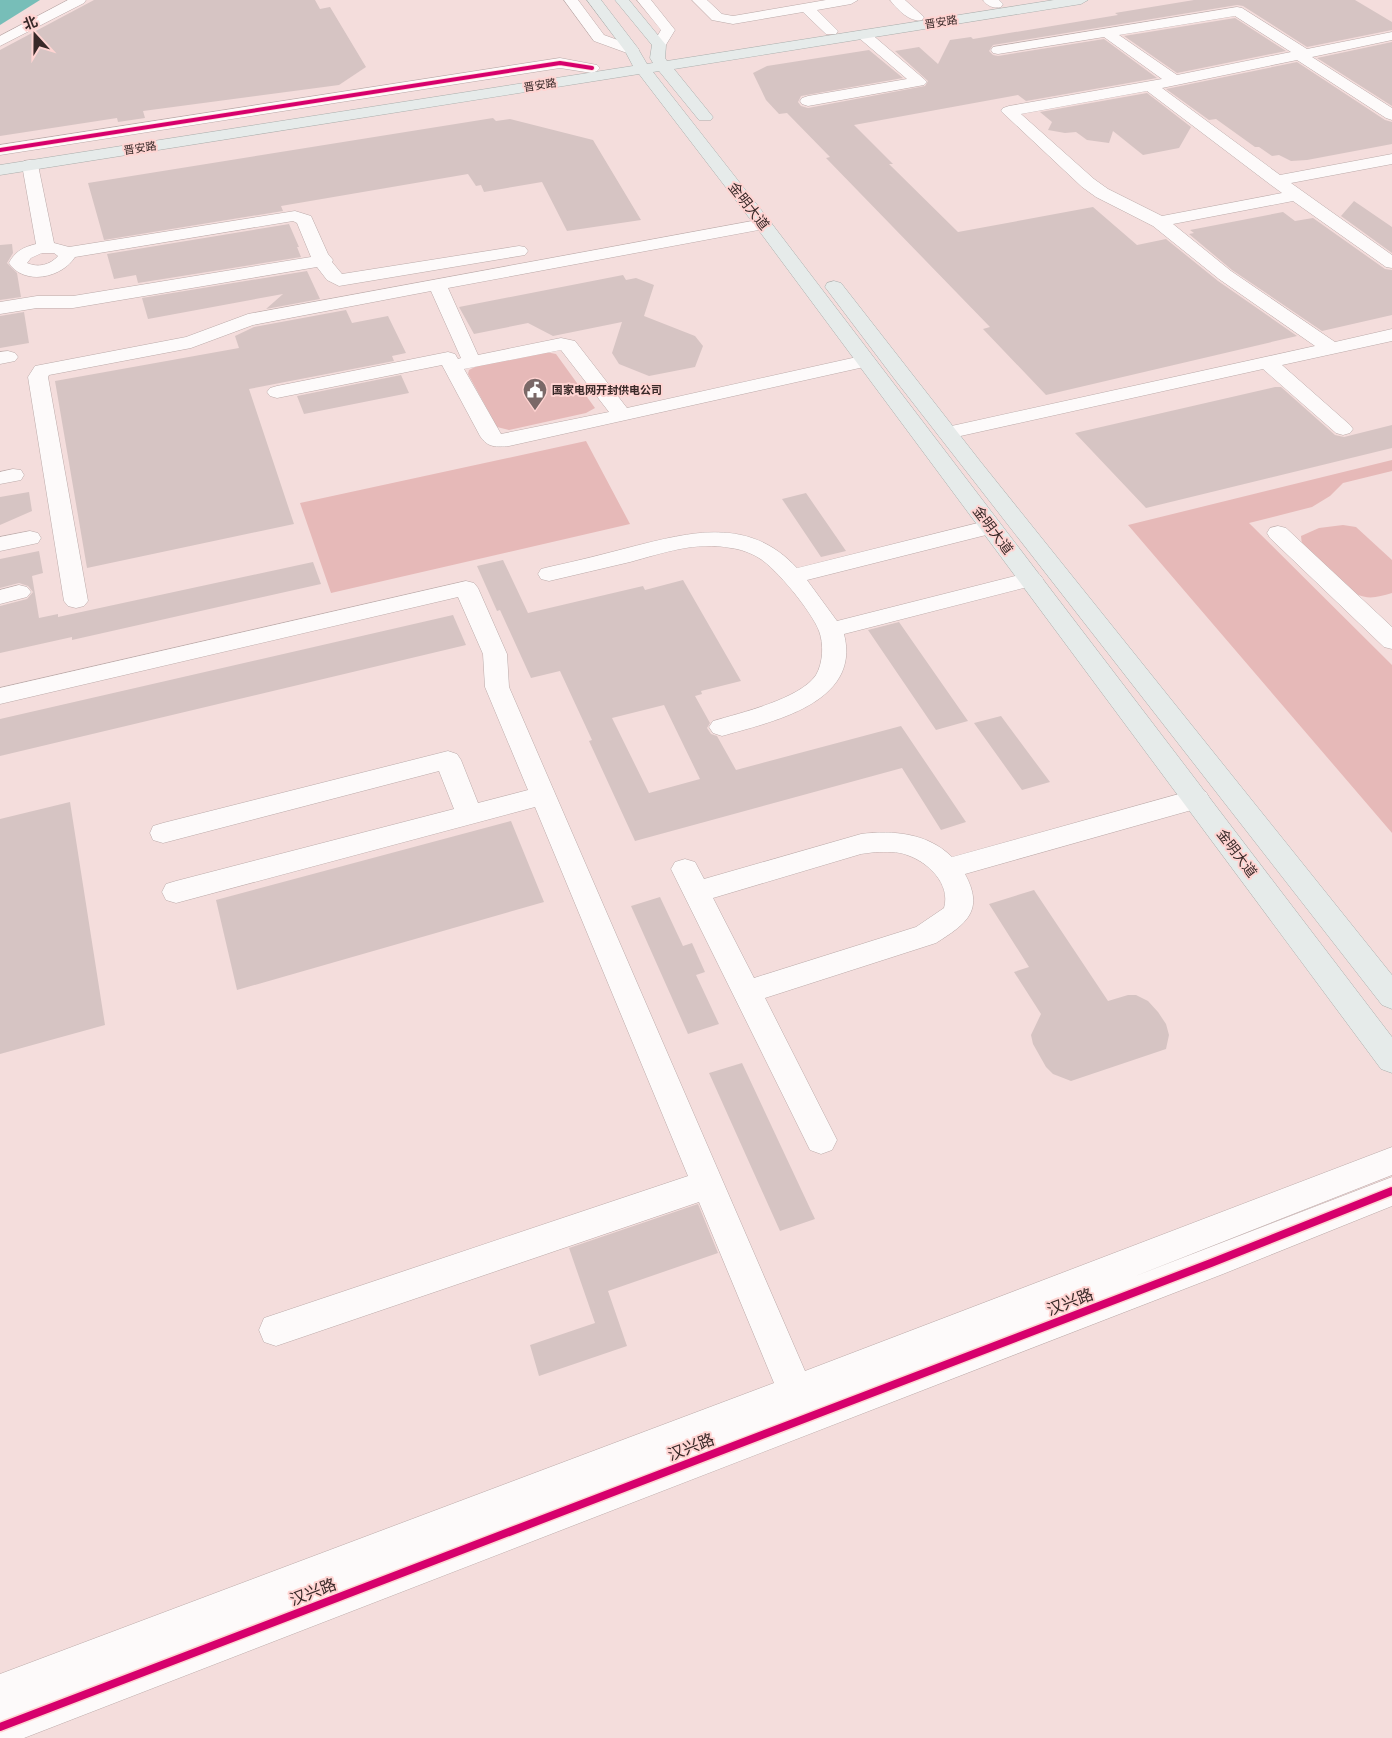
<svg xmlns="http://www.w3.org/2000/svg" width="1392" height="1738" font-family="'DM Sans','Noto Sans SC',sans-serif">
<rect width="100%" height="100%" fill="#f4dddc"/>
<!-- green -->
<path fill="#e6b9b8" d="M546,352l10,2 39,54 -9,5 -77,17 -12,-3 -29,-53 1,-4 8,-4z
M586,441l44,83 -299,69 -31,-90z
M1392,460v11l-49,12 -13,13 -18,11 -63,16 143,142v168l-264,-308z
M1343,525l13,2 36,33v33c-14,4 -23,7 -36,1l-54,-49 -1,-9 18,-8z"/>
<!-- water -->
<path fill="#77beb8" d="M0,0h40l-40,25z"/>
<!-- building -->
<path fill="#d6c4c3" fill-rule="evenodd" d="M94,0h221l5,9 10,-2 36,60 -27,18 -196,26 2,7 -27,4 -1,-4 -117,18v-86z
M1194,0h161l37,22v8l-85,17 -64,-41 -6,-1 -244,40 -4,6 4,4 5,1 106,-17 53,39 -131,23 -8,-6 -164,30 39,39h-4l69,68 135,-25 44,38 29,-6 52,42 79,55 -251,59 -63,-66 7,-2 -164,-169 4,-1 -43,-44 -8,1 -13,-14 -13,-27 14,-7 102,-16 34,28 -102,18 -3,6 3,4 7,2 117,-22 3,-5 -33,-30 24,-4 19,17 12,-24 21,-3 2,2 145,-24 -3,-2z
M1235,18l51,33 -109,22 -53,-37z
M1392,42v64l-75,-48z
M1297,62l88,58 7,2v22l-85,16 -16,1 -12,-6 -7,1 -13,-9h-4l-39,-28 -7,1 -43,-31z
M1147,93l44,34 -12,21 -36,7 -30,-24 -4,12 -22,-3 -11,-8 -11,1 -17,-3 4,-8 -12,-10z
M493,118l3,3 14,-2 83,21 48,80 -74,11 -25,-49 -58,10 -3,-7 -5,1 -8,-12 -187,32 2,5 -179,29 -16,-57z
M1354,201l38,26v26l-51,-37z
M1283,212l12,9 18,-3 72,51 7,1v45l-70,16 -90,-61 -43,-36 5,-1 -4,-3z
M289,224l10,23h-2l4,10 -163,26 -2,-8 -22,4 -7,-25z
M12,244l1,9 -6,10 10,10 4,24 -21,3v-55z
M307,271l13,28 -54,10 17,-15 -135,25 -6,-21z
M623,275l3,5 10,-2 18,7 -10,31 51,20 8,10 -8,21 -46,9 -30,-12 -7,-11 10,-31 -69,14 -25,-13 -54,11 -15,-27z
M346,310l6,13 36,-7 18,37 -14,3 2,5 -145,28 45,135 -207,44 -32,-187 184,-33 -4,-12 19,-9z
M24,312l5,31 -29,5v-32z
M401,375l8,18 -105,21 -7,-18z
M1275,387h6l54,48 9,2 48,-12v23l-246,60 -71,-75z
M29,492l3,19 -32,14v-28z
M806,493l40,58 -25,6 -39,-58z
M39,551l4,22 -11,3 7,42 19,-4v3l255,-55 8,22 -249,56v-3l-72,16v-47l27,-7 6,-7 -5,-6 -9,-3 -19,5v-29z
M503,560l25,53 115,-27 2,4 38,-10 58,101 -40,10 1,3 -7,2 15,27 -3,5 4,6 6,2 19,34 165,-44 65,96 -25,8 -39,-62 -267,73 -46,-100 3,-1 -32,-69 -29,7 -31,-68 -3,1 -20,-45zM664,705l36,74 -51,14 -37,-75z
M453,615l13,30 -466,111v-37z
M899,622l69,99 -32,9 -68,-100z
M1001,716l49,66 -28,8 -48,-67z
M70,802l35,223 -105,29v-235z
M511,821l33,81 -307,88 -21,-90z
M1034,890l74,111 20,-6h8l12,6 10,11 8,12 3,11 -3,14 -95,32 -18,-7 -7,-7 -13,-23 -2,-9 10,-21 -27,-42 15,-5 -40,-63z
M660,897l23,49 9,-3 13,29 -9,3 23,49 -31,10 -57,-128z
M742,1063l73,156 -35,12 -71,-158z
M698,1204l20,49 -110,38 19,55 -88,30 -9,-31 65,-22 -26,-75z"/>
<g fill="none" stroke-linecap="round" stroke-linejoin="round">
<defs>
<path id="minor" d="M68,0h18l-2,3 -84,43v-10z
M564,0h14l26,35 33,12 2,3 -2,3h-10l-33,-12z
M637,0h14l24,30 -11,18h-10l-2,-3 9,-15z
M692,0h15l15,14 11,2 93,-16h32l-7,4 -34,6 21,21 -2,3h-10l-23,-22 -70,12 -21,-4z
M890,0h15l19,17 -2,3c-12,3 -25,-11 -32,-20z
M983,0h16l4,4 -2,3c-7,2 -14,-1 -18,-7z
M1237,7l5,1 65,41 85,-17v8l-80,17 80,51v12l-6,-2 -89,-58 -135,28 118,87 112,-21v10l-101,19 101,72v13l-6,-1 -93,-66 -120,23 58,47 104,71 57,-13v12l-110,24 68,60 3,4 -3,4 -7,2 -7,-2 -73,-64 -316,70 -7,-2 -3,-4 3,-4 7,-2 368,-81 -96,-67 -66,-53 -57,-29 -14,-10 -81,-76 2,-3 6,-2 153,-27 -58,-42 -106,17 -5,-1 -2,-3 2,-3zM1235,16l56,36 -114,23 -58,-40zM1147,91l124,94 11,8 -120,23 -54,-27 -14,-10 -73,-65z
M864,31l5,1 55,47 3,3 -3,3 -116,21 -6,-2 -2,-3 2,-3 6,-2 99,-17 -48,-41 -2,-3 2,-3z
M560,58l37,7 3,3 -3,3 -5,2 -32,-5 -560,87v-10z
M30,160l6,1 2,4 16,78 15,4 226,-36 16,5 17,38 5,6 -1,2 10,12 177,-28 6,1 3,4 -3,4 -186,31 -12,-6 -10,-13 -244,41h-36l-37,6v-12l37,-6h36l238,-39 -14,-34 -4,-2 -218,36c-13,21 -51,29 -66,6 6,-12 15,-16 27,-19l-14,-79 2,-4zM42,253h12l4,3c-8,9 -20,12 -31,7l4,-5z
M763,219l6,1 3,4 -3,4 -321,60 30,67 83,-17 14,3 52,67 239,-53 7,2 3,4 -3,4 -364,81c-13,1 -21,2 -29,-10l-38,-71 -165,33 -7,-2 -3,-4 3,-4 7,-2 171,-34 7,2 3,5 3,-1 -30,-67 -178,34 -62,23 -142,27 -1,2 40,224 -4,5 -8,2 -8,-2 -4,-5 -36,-224 7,-11 151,-29 62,-23zM561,350l48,62 -108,22 -37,-65z
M8,351l7,2 3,4 -3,4 -15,3v-12z
M13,469l8,1 3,5 -3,5 -21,4v-12z
M990,520l8,2 3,5 -3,5 -191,48 30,41 194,-49 8,2 4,5 -4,5 -195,50c18,70 -74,88 -122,102l-9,-3 -4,-6 4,-6c27,-8 87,-22 103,-46 7,-12 8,-31 3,-44 -7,-19 -43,-63 -60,-73 -8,-5 -19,-9 -28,-10 -35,-7 -68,5 -101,14 -27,6 -54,13 -81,19l-8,-2 -3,-5 3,-5 8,-2c28,-6 55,-13 82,-20 60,-15 118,-31 166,21z
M1278,526l8,2 106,99v22l-8,-2 -114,-109 -3,-5 3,-5z
M30,531l8,2 3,5 -3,5 -38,8v-14z
M466,581l8,2 4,5 29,66 2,33 296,684 587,-224v28l-259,102 259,-100v29l-169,68 -1199,464h-24v-64l774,-291 -75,-181 -423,144 -12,-4 -5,-12 5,-12 12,-4 412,-138 -153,-369 -359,96 -10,-3 -4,-8 4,-8 10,-3 278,-72 -15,-38 -276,72 -10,-3 -3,-7 3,-7 10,-3 285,-72 9,3 4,6 17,43 50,-13 -43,-103 -2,-33 -25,-57 -458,107v-16z
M19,585l8,2 4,5 -4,5 -27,7v-14z
M1197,789l9,3 4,7 -4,7 -241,68c20,37 1,50 -29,69l-171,55 72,142 -5,10 -11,4 -11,-4 -139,-281 4,-7 10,-3 10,3 9,17 157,-45c32,-4 67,-1 91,23zM876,852c10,0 21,-1 31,3 21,7 44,29 37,53l-28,19 -162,51 -41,-80 148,-44z"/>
<path id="major" d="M587,0h14l36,47 10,17 6,-1 -3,-5 2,-13 -37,-45h14l37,45 -1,13 2,3 387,-61h34l-7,4 -407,65 39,48 -2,3h-12l-40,-49 -6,1 116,148 623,817v36l-11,-4 -624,-841 -118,-154 -639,101v-10l633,-99 -8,-15z
M834,281l7,2 139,178 412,514v34l-10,-4 -486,-624 -71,-94 2,-4z"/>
</defs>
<!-- minor casing -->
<use href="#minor" stroke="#bbaaa9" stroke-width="1"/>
<!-- major casing -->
<use href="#major" stroke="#aaaeac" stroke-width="1"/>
<!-- minor -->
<use href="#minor" fill="#fdfafa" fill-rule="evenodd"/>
<!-- major -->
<use href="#major" fill="#e6ebea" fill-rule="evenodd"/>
<defs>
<path id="cycleway-far1" d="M0,150l560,-87 32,5"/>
<path id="cycleway" d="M0,1727l1211,-464 181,-72"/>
</defs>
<!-- cycleway-far1 casing -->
<use href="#cycleway-far1" stroke="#ffd4d2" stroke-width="5.5"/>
<!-- cycleway casing -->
<use href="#cycleway" stroke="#ffd4d2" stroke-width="11"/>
<!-- cycleway-far1 -->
<use href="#cycleway-far1" stroke="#d6006c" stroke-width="4"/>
<!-- cycleway -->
<use href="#cycleway" stroke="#d6006c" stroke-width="8"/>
</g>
<!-- icons -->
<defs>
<symbol id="civic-pin" viewBox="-11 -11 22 30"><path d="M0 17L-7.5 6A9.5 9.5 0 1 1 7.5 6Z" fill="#7a6867" stroke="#ffd4d2"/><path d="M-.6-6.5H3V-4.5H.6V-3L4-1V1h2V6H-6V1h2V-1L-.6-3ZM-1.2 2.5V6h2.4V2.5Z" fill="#fff"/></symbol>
</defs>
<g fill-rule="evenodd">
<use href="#civic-pin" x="521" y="376" width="28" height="38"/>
</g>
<g text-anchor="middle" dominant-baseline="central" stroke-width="4" stroke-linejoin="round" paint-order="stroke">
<!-- far-street labels -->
<g font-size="11" fill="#392928" stroke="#ffd4d2">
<text transform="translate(941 22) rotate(-9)">晋安路</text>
<text transform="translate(540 85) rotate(-9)">晋安路</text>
<text transform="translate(140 148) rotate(-9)">晋安路</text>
</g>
<!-- far-poi labels -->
<g font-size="11" font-weight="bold" fill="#392928" stroke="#ffd4d2" text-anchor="start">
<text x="552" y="390">国家电网开封供电公司</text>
</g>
<!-- street labels -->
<g font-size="14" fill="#392928" stroke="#ffd4d2">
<text transform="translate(749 206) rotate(52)">金明大道</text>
<text transform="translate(993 530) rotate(53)">金明大道</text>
<text transform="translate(1237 853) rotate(53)">金明大道</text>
</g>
<!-- near-street labels -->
<g font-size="16" fill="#392928" stroke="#ffd4d2">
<text transform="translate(1070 1302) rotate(-21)">汉兴路</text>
<text transform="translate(691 1447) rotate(-21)">汉兴路</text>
<text transform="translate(313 1592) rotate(-21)">汉兴路</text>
</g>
</g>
<!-- north arrow -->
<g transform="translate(35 35) rotate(339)" stroke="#ffd4d2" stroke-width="4" paint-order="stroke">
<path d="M0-4L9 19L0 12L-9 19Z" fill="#392928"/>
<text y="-8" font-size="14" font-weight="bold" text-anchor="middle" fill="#392928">北</text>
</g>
</svg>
